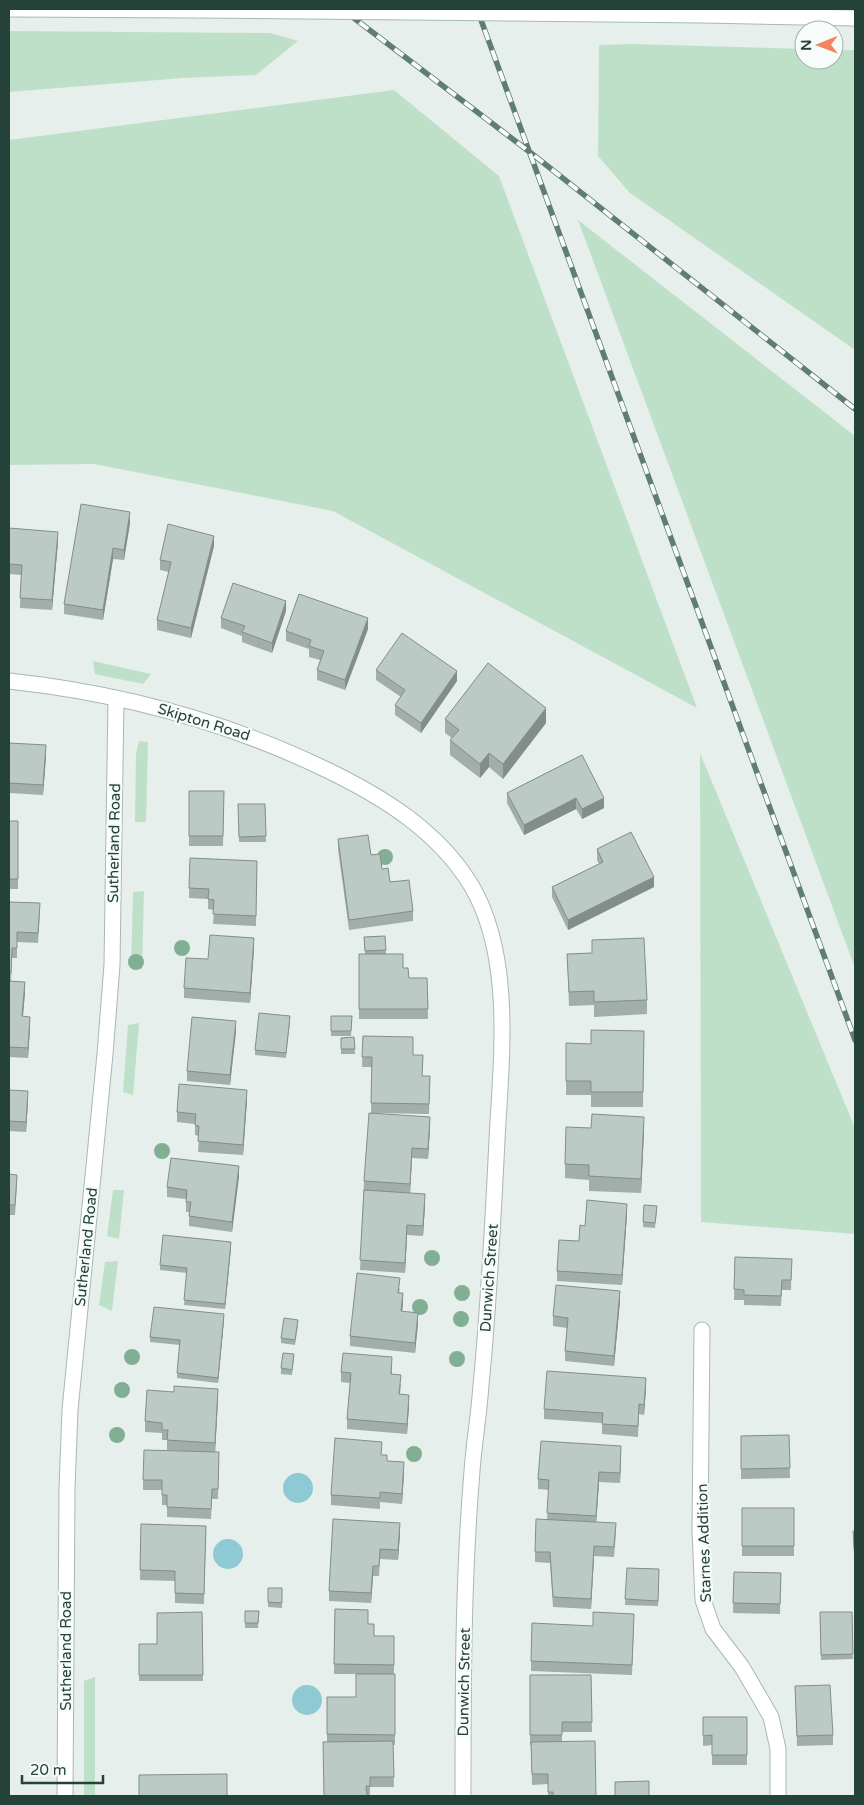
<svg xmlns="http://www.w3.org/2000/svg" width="864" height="1805" font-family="'Varela Round',sans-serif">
<rect width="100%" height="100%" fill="#e6efeb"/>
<!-- green -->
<path fill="#bfe0c8" d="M9,31l261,2 28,8 -42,34 -73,3 -174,14z
M632,44l172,5v11h30v-10h21v300l-225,-157 -32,-37 1,-111z
M394,90l105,86 198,532 -364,-197 -239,-47 -85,1v-325z
M578,220l277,216v532z
M93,661l58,13 -8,10 -48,-10z
M139,741l9,1 -2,80h-11l1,-69z
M700,753l155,375v106l-154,-12z
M144,891l-2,78 -11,-2 2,-75z
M139,1023v1l-6,71 -10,-3 5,-67z
M113,1190h11l-5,49 -12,-3z
M118,1261l-6,50 -13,-6 6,-43z
M95,1677v119h-11v-115z"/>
<!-- water -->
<path fill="#8ec9d4" d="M283 1488a15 15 0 1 1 30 0a15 15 0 1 1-30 0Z
M213 1554a15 15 0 1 1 30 0a15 15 0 1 1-30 0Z
M292 1700a15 15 0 1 1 30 0a15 15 0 1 1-30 0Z"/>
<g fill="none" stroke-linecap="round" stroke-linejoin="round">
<defs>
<path id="street" d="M9,681c111,12 217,40 318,89 56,27 111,61 144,115 43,72 30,175 26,255 -4,82 -8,164 -16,245 -2,29 -7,58 -9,86 -9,108 -9,217 -9,325
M702,1330l-2,201 3,69 10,29 29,38 29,50 7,32v47
M65,1796l2,-308 3,-78 35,-356 7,-89 4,-267"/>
<path id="secondary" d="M9,9l191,1
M705,15l150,3"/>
</defs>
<!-- street casing -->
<use href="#street" stroke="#a8b8b2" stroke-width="17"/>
<!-- secondary casing -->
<use href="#secondary" stroke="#a4bbb3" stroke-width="17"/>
<!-- street -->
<use href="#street" stroke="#fff" stroke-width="15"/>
<!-- secondary -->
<use href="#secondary" stroke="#fff" stroke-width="15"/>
<defs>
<path id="rail" d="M342,9l189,144 324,256
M477,9l378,1031"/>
</defs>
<!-- rail casing -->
<use href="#rail" stroke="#5f7d75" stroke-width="5.5"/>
<!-- rail -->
<use href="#rail" stroke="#f7fbf9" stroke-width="4" stroke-dasharray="11" stroke-linecap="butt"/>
<defs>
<path id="secondary-bridge" d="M200,10l505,5"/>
</defs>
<!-- secondary-bridge casing -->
<use href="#secondary-bridge" stroke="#a4bbb3" stroke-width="17" stroke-linecap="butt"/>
<!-- secondary-bridge -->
<use href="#secondary-bridge" stroke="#fff" stroke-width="15"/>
</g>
<!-- trees -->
<g fill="#80af93">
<circle cx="385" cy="857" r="8"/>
<circle cx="182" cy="948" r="8"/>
<circle cx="136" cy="962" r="8"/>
<circle cx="162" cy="1151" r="8"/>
<circle cx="432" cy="1258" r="8"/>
<circle cx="462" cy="1293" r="8"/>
<circle cx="420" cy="1307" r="8"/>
<circle cx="461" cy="1319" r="8"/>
<circle cx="132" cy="1357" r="8"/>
<circle cx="457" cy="1359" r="8"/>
<circle cx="122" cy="1390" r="8"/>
<circle cx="117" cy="1435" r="8"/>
<circle cx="414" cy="1454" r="8"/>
</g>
<!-- wall -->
<path fill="#a1aea9" d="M130,523l-6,37 -11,-1 -10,61 -39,-6v-10z
M9,528l49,14 -6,68 -32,-2 1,-33 -12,-1z
M214,546l-23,92 -34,-8v-10l12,-48 -9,-2v-10z
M286,611l-14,42 -30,-11v-6l-21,-8v-10z
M368,629l-23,61 -28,-10v-10l3,-10 -11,-3v-8l-23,-8v-10z
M376,670l81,11 -36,52 -26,-18v-10l6,-8 -25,-17z
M445,719l101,4 -43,56 -14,-12 -9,11 -30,-23v-15l2,-2 -7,-5z
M9,743l37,13 -3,39 -34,-2z
M582,755l22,53 -22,11 -6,-10 -52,26 -17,-32v-10z
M189,791h35l-1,55h-34z
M238,804h27l1,38h-27z
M9,821h9v68h-9z
M338,839l33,16 11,14 8,13 23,29v10l-64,9 -11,-81z
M597,849l57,38 -86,43 -16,-33v-10l47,-23 -2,-4z
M190,858l67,3 -1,65 -43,-2 1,-14 -6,-1v-10l-19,-1z
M9,902l31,11 -2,30 -21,-1v16h-5l-1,23 14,11 -2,24 7,11 -2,31 -19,-1z
M364,937l22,13v4l17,14 6,10h18l1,41h-69v-65h6z
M254,948l-4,55 -66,-5v-10l24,-29z
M567,954h25l55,46v14l-53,3v-12l-25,1z
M331,1016h21l-1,20h-20z
M290,1022l-4,36 -31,-3v-5z
M236,1031l-6,54 -43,-4v-10z
M644,1031l-1,76h-52v-12h-25v-52l25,1z
M363,1036l50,19 9,21h8l-1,38 -58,-1 1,-46h-10z
M354,1037l1,17h-14v-16z
M9,1090l19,11 -2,31 -17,-1z
M247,1100l-4,55 -45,-3 1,-16 -4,-1v-11l-18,-2v-10z
M430,1128l-2,31 -16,-1 -2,35 15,12 -2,31 -16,-1 -2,38 -45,-3 4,-89z
M591,1128l53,3 -3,62 -52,-2v-11l-24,-2v-14z
M9,1174l8,11 -2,30h-6z
M239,1176l-7,56 -43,-6v-14h-3v-13l-19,-2v-10z
M644,1205l13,6 -2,17 -12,-1z
M627,1214l-5,71 -65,-4v-10l22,-30 6,-15z
M231,1247l-6,62 -41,-4 3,-32 -27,-3v-5z
M735,1257l57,2 -1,31h-9l-1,16 -37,-1v-5h-10z
M400,1288l-1,5 4,11 -1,7 16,12 -3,30 -65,-7v-10z
M620,1301l-6,65 -49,-5v-10l2,-23 -14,-2v-10z
M224,1319l-6,64 -41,-5 3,-33 -30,-3v-5z
M298,1325l-3,20 -14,-2v-5z
M294,1359l-2,16 -11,-1v-6z
M392,1367v7l9,11 -1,9 9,11 -2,29 -60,-5v-10l3,-36 -9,-1v-10z
M646,1388l-2,27 -5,-1 -1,23 -36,-3v-11l-58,-4v-10z
M218,1399l-3,53h4l-1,47h-6l-1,20 -44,-2v-12h-5v-15h-19v-10l41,-29 -17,-1v-10h-5v-7l-17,-1v-11z
M789,1435l1,43 -49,1v-43z
M382,1455l5,6 17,11 -2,32 -22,-2v7l-49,-4v-10z
M621,1456l-1,27 -21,-1 -3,40 20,11 -2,24 -20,-1 -3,53 -38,-2 -3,-44 -15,-1v-10l12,-33 2,-29 -11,-1v-10z
M742,1508h52v48h-52z
M141,1524l65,2 -2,78 -29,-1v-22l-35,-1z
M853,1531h2v36l-2,-25z
M400,1533l-2,27 -18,-1 -1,17h-6l-2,27 -42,-2v-10z
M627,1568l32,1 -1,37 -33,-1z
M734,1572l47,1 -1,41 -47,-1z
M268,1588h14v20l-14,-1z
M335,1609l33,15 6,12h20v38l1,10v61h-2l1,42h-24v9h-3l-40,-54v-45h29v-23h-22z
M245,1611h14l-1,17h-13z
M202,1612l1,69h-64v-37h18z
M820,1612h32l1,47 -32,1z
M634,1624l-2,51 -101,-4v-10l62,-35z
M530,1675h61l1,57h-30v10l34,54h-48v-12l-16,1 -1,-40h-1z
M795,1686l38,49v10l-36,1z
M703,1717h44v48h-35v-20l-9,1z"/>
<!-- shaded-wall -->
<path fill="#838d89" d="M130,512v11l-6,37v-10z
M58,532v10l-6,68v-10z
M214,536v10l-23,92v-10z
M113,548v11l-10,61v-10z
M286,601v10l-14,42v-10z
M368,618v11l-23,61v-10z
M457,671v10l-36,52v-10z
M546,708v15l-43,56v-15z
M46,745v11l-3,39v-10z
M489,753v14l-9,11v-14z
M576,798v11l-52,26v-10z
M604,798v10l-22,11v-10z
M654,877v10l-86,43v-10z
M254,938v10l-4,55v-10z
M25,982v10l-3,34v-10z
M30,1017v10l-2,31v-10z
M236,1021v10l-6,54v-10z
M247,1090v10l-4,55v-10z
M28,1091v10l-2,31v-10z
M430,1117v11l-2,31v-10z
M644,1117v14l-3,62v-14z
M412,1148v10l-2,36v-10z
M239,1166v10l-7,56v-10z
M425,1194v11l-2,31v-10z
M627,1204v10l-5,71v-10z
M407,1225v10l-2,38v-10z
M231,1242v5l-6,62v-5z
M620,1291v10l-6,65v-10z
M403,1293v11l-2,17v-10z
M418,1313v10l-3,30v-10z
M224,1314v5l-6,64v-5z
M646,1378v10l-2,27v-10z
M218,1389v10l-3,54v-10z
M409,1395v10l-2,29v-10z
M621,1446v10l-1,27v-10z
M404,1462v10l-2,32v-10z
M599,1472v10l-3,44v-10z
M400,1523v10l-2,27v-10z
M594,1546v10l-3,53v-10z
M373,1566v10l-2,27v-10z"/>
<!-- building -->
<path fill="#bbcac4" stroke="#838d89" d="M81,504l49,8 -6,38 -11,-2 -10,62 -39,-6z
M168,524l46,12 -23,92 -34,-8 14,-58 -11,-2z
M9,528l49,4 -6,68 -32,-2 2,-33 -13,-1z
M233,583l53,18 -14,42 -30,-11 3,-6 -24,-8z
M299,594l69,24 -23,62 -28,-10 7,-19 -15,-5 2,-6 -25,-9z
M402,633l55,38 -36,52 -26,-18 10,-15 -29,-20z
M488,663l58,45 -43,56 -14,-11 -9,11 -30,-24 9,-10 -14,-11z
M9,743l37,2 -3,40 -34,-2z
M582,755l22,43 -22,11 -6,-11 -52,27 -17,-32z
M189,791h35l-1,45h-34z
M238,804h27l1,32 -27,1z
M9,821h9v58h-9z
M631,832l23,45 -86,43 -16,-33 51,-25 -6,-13z
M368,835l3,20 9,-1 2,15 6,-1 2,14 19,-2 4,31 -64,9 -11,-81z
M190,858l67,3 -1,55 -43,-2 1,-14 -6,-1 1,-10 -20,-1z
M9,902l31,1 -2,30 -21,-1v16h-5l-1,25h-2z
M210,935l44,3 -4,55 -66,-5 2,-30 22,1z
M385,936l1,14 -21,1 -1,-14z
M644,938l3,62 -53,2v-11l-25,1 -2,-38 25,-1v-13z
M359,954h44v14h5l1,10h18l1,31h-69z
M9,981l16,1 -3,34 8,1 -2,31 -19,-1z
M259,1013l31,3 -4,37 -31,-3z
M331,1016h21l-1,15h-20z
M192,1017l44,4 -6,54 -43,-4z
M591,1030l53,1 -1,61h-52v-11h-25v-38l25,1z
M363,1036l50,1v18h10l-1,21h8l-1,28 -58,-1 1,-46h-10z
M354,1037l1,12h-14v-11z
M179,1084l68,6 -4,55 -45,-4 1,-15 -4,-1 1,-11 -19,-2z
M9,1090l19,1 -2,31 -17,-1z
M369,1113l61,4 -2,32 -16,-1 -2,36 -46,-3z
M592,1114l52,3 -3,62 -52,-3v-11l-24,-1 1,-37 25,1z
M171,1158l68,8 -7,56 -43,-6 2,-14h-5l1,-12 -20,-3z
M9,1174l8,1 -2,30h-6z
M364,1190l61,4 -2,32 -16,-1 -2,38 -45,-3z
M587,1200l40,4 -5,71 -65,-4 2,-31 20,1 1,-16 5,1z
M644,1205l13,1 -2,17 -12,-1z
M163,1235l68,7 -6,62 -41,-4 3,-32 -27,-3z
M735,1257l57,2 -1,21h-9l-1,16 -37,-1v-5l-10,-1z
M357,1273l43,5 -2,15h5l-2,18 17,2 -3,30 -65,-7z
M556,1285l64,6 -6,65 -49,-5 3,-33 -15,-2z
M154,1307l70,7 -6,64 -41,-5 3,-33 -30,-3z
M284,1318l14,2 -3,20 -14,-2z
M283,1353l11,1 -2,16 -11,-2z
M343,1353l49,4 -1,17 10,1 -2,19 10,1 -2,29 -60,-5 4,-46 -10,-1z
M547,1371l99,7 -2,27 -5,-1 -1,22 -36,-2 1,-11 -59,-4z
M174,1386l44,3 -3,54 -48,-3 1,-10h-6v-7l-17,-2 2,-31 27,2z
M789,1435l1,33 -49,1v-33z
M335,1438l47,4 -1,13h6v6l17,1 -2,32 -22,-2v6l-49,-3z
M541,1441l80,5 -1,27 -21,-1 -3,44 -49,-3 2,-33 -11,-1z
M144,1450l75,2 -1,37h-6l-1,20 -44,-2v-12h-5v-15h-19z
M742,1508h52v38h-52z
M333,1519l67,4 -2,27 -18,-1 -1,17h-6l-2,27 -42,-2z
M536,1519l80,4 -2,24 -20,-1 -3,53 -38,-2 -3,-45h-15z
M141,1524l65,2 -2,68 -29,-1v-22l-35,-1z
M853,1531h2v26z
M627,1568l32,1 -1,32 -33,-2z
M734,1572l47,1 -1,31 -47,-1z
M268,1588h14v15l-14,-1z
M335,1609l33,1v14h6v12h20v29l-60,-1z
M245,1611h14l-1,12h-13z
M202,1612l1,63h-64v-31h18v-31z
M593,1612l41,2 -2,51 -101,-4 1,-38 61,3z
M820,1612h32l1,42 -32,1z
M356,1674h39v61l-68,-1v-37h29z
M530,1675h61l1,47h-30v13h-32z
M830,1685l3,50 -36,1 -2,-50z
M703,1717h44v38h-35v-20l-9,1z
M393,1741l1,36h-24v9h-4l1,10h-43l-1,-54z
M595,1741l1,55h-43v-4h-5v-18h-16l-1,-32z
M227,1774v22h-88v-21z
M649,1781v15h-34v-14z"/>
<g text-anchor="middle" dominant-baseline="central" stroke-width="4.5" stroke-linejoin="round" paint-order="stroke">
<!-- street labels -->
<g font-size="15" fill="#24423a" stroke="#f7fbf9">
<text transform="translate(204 722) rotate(17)">Skipton Road</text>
<text transform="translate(114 843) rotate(-89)">Sutherland Road</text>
<text transform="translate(86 1247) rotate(-84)">Sutherland Road</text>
<text transform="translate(489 1278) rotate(-86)">Dunwich Street</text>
<text transform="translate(704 1543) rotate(-92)">Starnes Addition</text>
<text transform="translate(66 1651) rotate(-90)">Sutherland Road</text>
<text transform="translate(464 1682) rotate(-89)">Dunwich Street</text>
</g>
</g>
<!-- border -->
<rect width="864" height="1805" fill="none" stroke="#24423a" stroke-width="20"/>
<!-- north arrow -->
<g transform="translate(819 45) rotate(269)"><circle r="24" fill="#f7fbf9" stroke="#a3b1ad"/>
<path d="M0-4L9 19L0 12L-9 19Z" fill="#f4845f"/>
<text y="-8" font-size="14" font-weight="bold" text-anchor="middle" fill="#24423a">N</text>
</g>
<!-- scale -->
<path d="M22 1775v8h81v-8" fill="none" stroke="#24423a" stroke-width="2.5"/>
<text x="30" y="1775" font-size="15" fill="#24423a" stroke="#f7fbf9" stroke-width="4" paint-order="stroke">20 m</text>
</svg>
